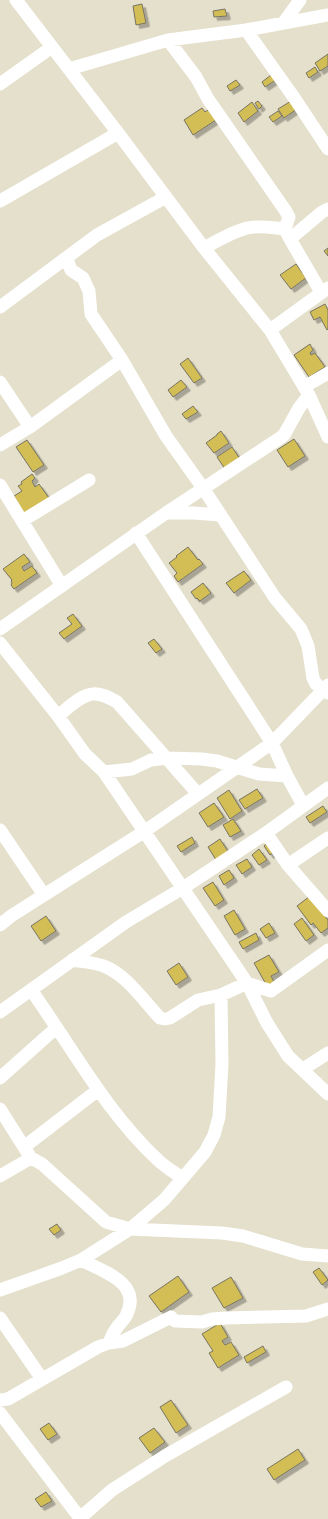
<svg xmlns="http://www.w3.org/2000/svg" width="328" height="1519" font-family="Jost,sans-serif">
<defs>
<filter id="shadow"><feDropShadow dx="3.5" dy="3.5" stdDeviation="0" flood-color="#0004"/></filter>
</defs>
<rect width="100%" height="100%" fill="#e4e0cc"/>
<!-- building -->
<path fill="#d3bd54" stroke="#787462" filter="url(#shadow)" d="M142,4l4,19 -10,2 -3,-19z
M225,9l2,7 -13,1 -1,-6z
M328,54v12l-8,5 -5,-8z
M315,67l3,5 -9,6 -3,-5z
M271,75l5,5 -11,7 -3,-5z
M236,80l4,5 -10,6 -3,-5z
M258,101l4,5 -3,3 -4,-6z
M291,101l6,8 -13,9 -6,-9z
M252,102l6,9 -14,11 -6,-9z
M202,108l3,4 3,-2 11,8 -26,17 -9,-15z
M278,111l4,5 -9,6 -4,-5z
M328,248v8l-4,-5z
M296,264l10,14 -15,11 -11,-14z
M325,304l3,6v19l-1,1 -7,-13 -6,3 -4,-8z
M310,344l3,6 -3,3 1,2 4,-2 10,14 -16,10 -15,-22z
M188,358l14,20 -8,5 -14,-19z
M181,380l6,7 -14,10 -5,-7z
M193,406l5,6 -12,7 -4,-5z
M221,431l8,12 -15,10 -8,-10 11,-8v-1z
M294,439l11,17 -17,11 -11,-17z
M27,440l17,25 -11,7 -17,-25z
M232,447l8,12 -15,10 -8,-12z
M32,474l3,4 -3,3 3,6 4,-3 10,14 -25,16 -10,-18 8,-5 -4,-5 4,-2 -1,-2z
M188,547l10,13 1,-1 4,5 -25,18 -4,-6 3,-3 -8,-10 8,-6 -1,-1z
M24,554l6,8 -8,5 2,4 8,-5 5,7 -23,16 -3,-4 1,-2 -1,-2 1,-1 -9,-11z
M244,571l7,9 -17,13 -8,-10z
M203,583l8,10 -11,8 -3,-3 -1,1 -5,-7z
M73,614l9,12 -18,13 -5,-6 13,-9 -5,-6z
M154,639l8,10 -6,4 -8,-10z
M257,789l6,9 -18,11 -6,-9z
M229,790l13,21 -12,8 -13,-21z
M214,803l10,14 -16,10 -9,-14z
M323,806l4,6 -17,11 -4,-6z
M233,819l8,12 -11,6 -7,-12z
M192,837l3,6 -14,9 -4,-6z
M220,839l9,14 -13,7 -8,-13z
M270,841l7,9 -7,5 -6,-9z
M259,849l8,11 -8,5 -7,-10z
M247,859l5,8 -10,7 -6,-9z
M229,870l5,8 -10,7 -5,-9z
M213,882l11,18 -9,6 -12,-18z
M310,896l18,24v8l-7,5 -8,-10 -2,2 -14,-19z
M234,910l11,19 -10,6 -11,-19z
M46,916l10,15 -15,10 -10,-15z
M302,918l12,17 -8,6 -12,-17z
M269,923l6,10 -9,5 -6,-9z
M256,933l3,7 -16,9 -4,-7z
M269,955l10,17 -8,4 3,6 -7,4 -13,-23z
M179,963l9,14 -12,8 -9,-14z
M57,1224l4,6 -7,5 -5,-6z
M319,1268l9,12 -6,5 -9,-13z
M178,1276l11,16 -28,20 -12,-16z
M231,1277l12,21 -19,10 -12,-20z
M220,1323l8,14 -6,4 3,4 6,-3 8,13 -21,13 -9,-15 4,-2 -11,-17z
M263,1346l3,6 -19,11 -3,-6z
M171,1400l17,25 -12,8 -16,-26z
M49,1423l8,11 -9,6 -8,-11z
M154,1428l11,14 -15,11 -11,-15z
M298,1449l7,11 -31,20 -7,-11z
M46,1492l6,9 -11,6 -6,-8z"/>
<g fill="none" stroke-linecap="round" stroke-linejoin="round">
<!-- minor -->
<path stroke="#fff" stroke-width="13" d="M16,0l102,133 86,115 66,82 39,65 19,42
M284,22l16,-22
M246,30l49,69 33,50
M168,40l28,37 12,22 77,111 4,7 -4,12 5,10 31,53
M69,69l99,-29 78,-10 82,-15
M0,84l52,-37
M0,201l118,-68
M290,239l32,-27 6,-3
M204,248c13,-7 28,-16 43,-20 13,-3 26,0 38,1
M67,259l4,11 12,8 6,13 2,23 31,46 44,76 37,52 72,110 26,31 7,17 5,32 3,6 12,9
M0,307l97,-72 69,-38
M270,330l58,-42
M0,382l30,45
M304,387l24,-14
M0,445l30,-18 92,-67
M0,485l62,101
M166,513h27l28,2
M22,521l67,-41
M136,533l136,210 15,33 16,29
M0,629l166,-116 114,-75 4,-3 15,-27 10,-13
M0,643l58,73 27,38 19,18 143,211 20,40 21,33 40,38
M58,716c9,-7 22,-21 35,-22 8,-1 17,4 24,8l81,92
M104,772l28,-3 19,-9 16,-2 35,1 15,2 42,13 28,2
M0,830l44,65
M266,833l22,32 40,46
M288,865l40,-27
M0,925l11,-9 134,-85 127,-88 56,-58
M72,960c12,2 23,2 34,7 21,9 38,34 54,51l5,1 5,-1 28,-18 23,-5
M31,990c41,57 75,122 127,170 7,7 16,12 24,18
M0,1012l126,-90 57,-34 83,-55 62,-45
M303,1069l25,-16
M0,1078l56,-50
M0,1109l29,46
M24,1147l74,-57
M0,1176l31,-18 11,6 64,58 24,7 92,4 21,3 59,18 26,2
M81,1260c23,12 62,23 45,56 -3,5 -7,8 -10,13 -3,4 -5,9 -7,14
M0,1290l62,-22 19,-8 49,-31 34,-29 41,-48 9,-17 5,-18 3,-53 -1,-69 26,-12 24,8 57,-41
M0,1318l42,61
M0,1400l8,-1 90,-52 11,-4 14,-2 48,-24 4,4 27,1 10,-3 14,-1 80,-2 22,-7
M0,1413l80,105
M79,1519l33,-29 53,-34 121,-69"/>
</g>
</svg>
